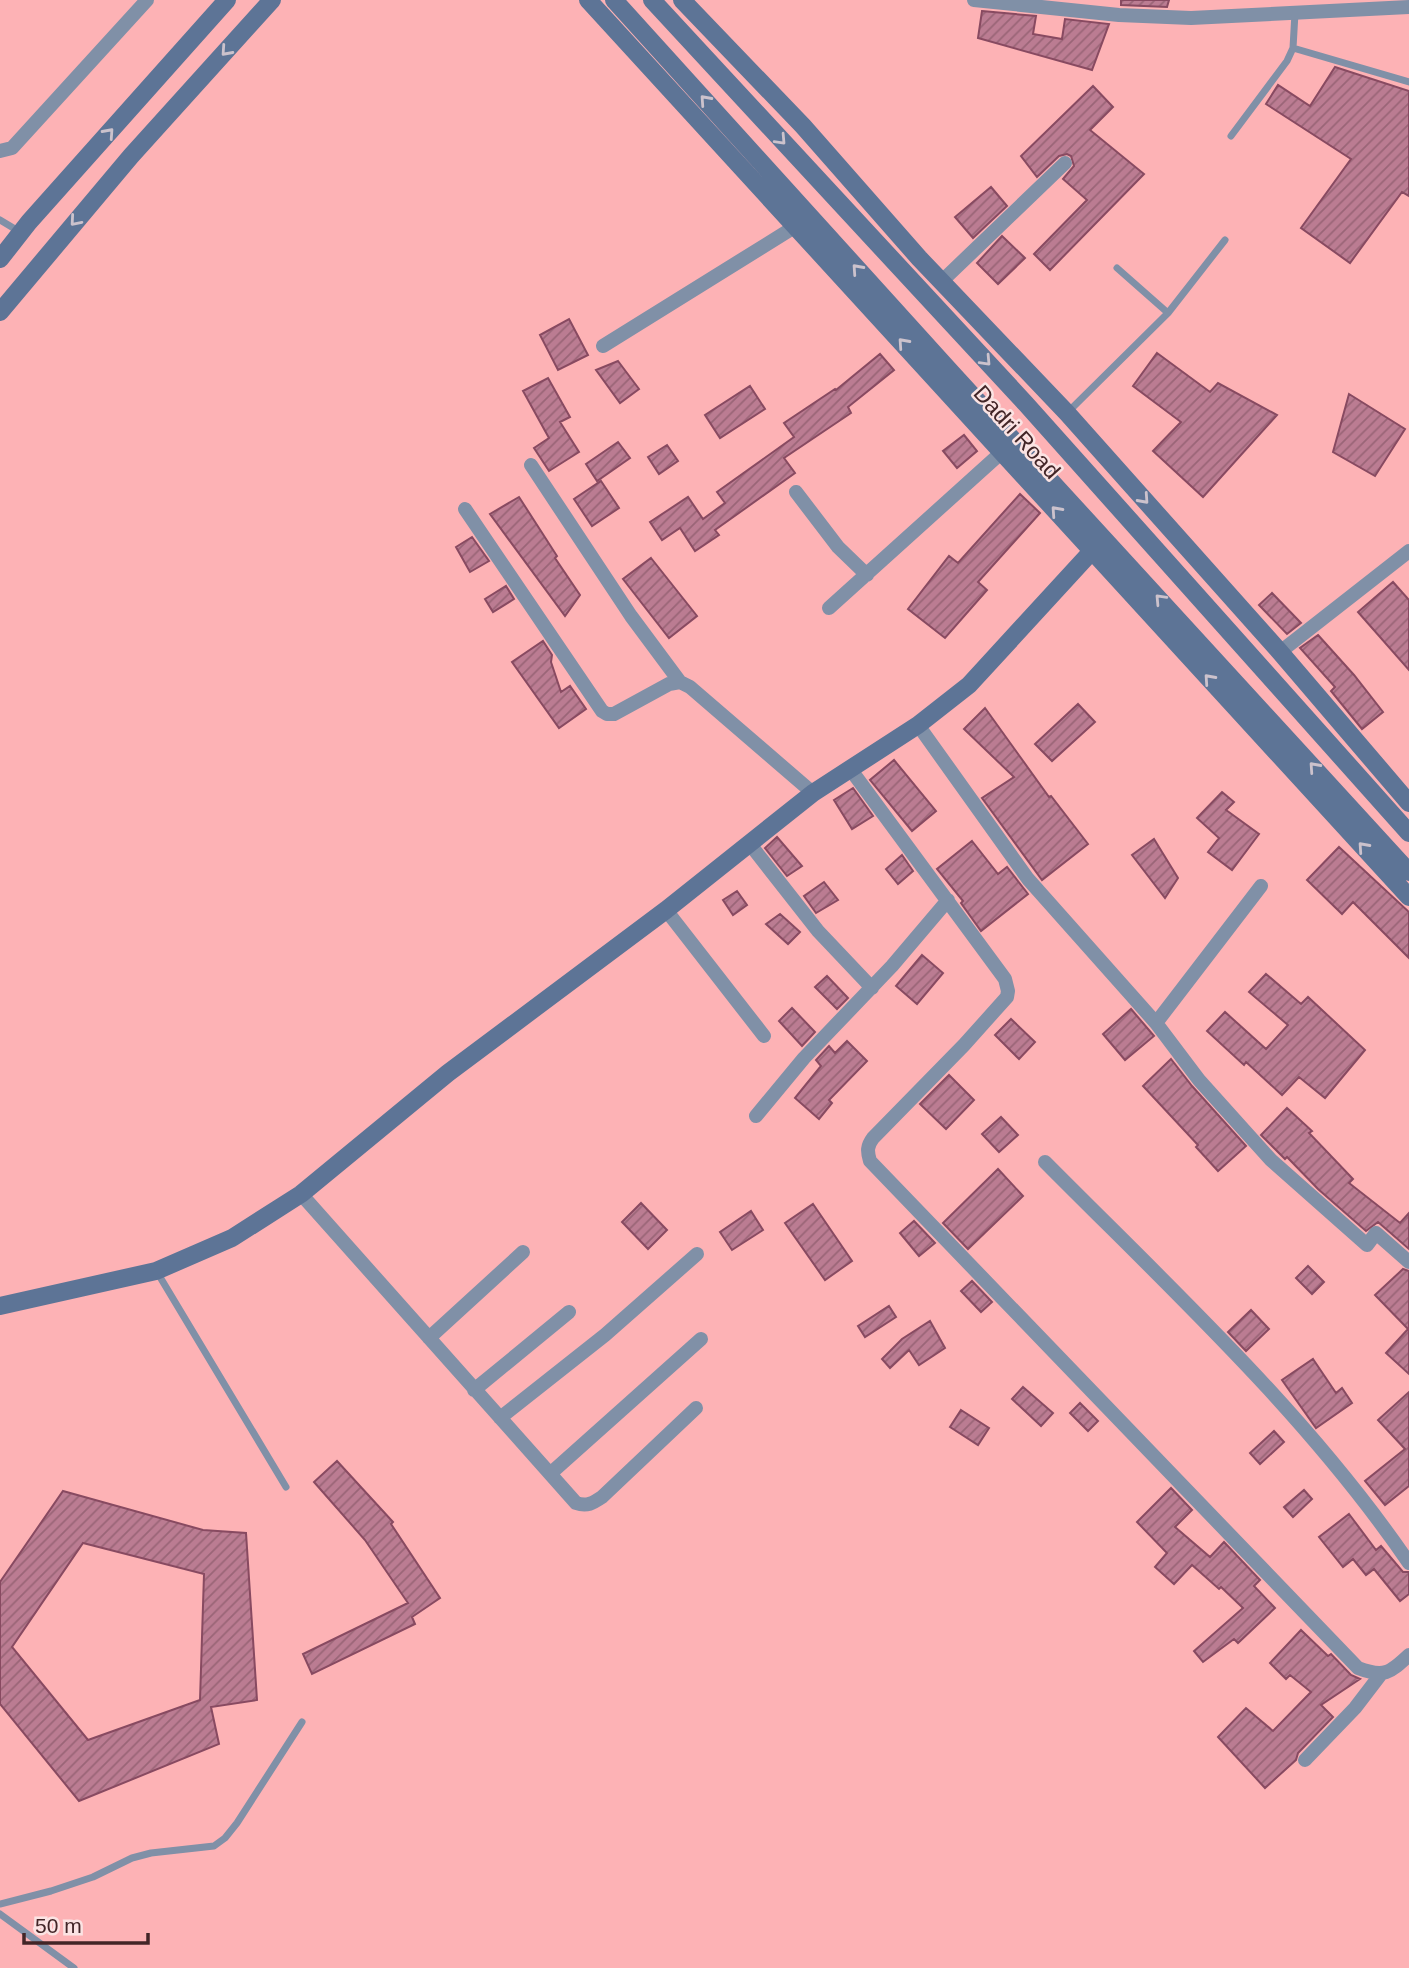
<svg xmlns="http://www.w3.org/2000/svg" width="1409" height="1968" font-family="Helvetica,sans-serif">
<defs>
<pattern id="building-hatch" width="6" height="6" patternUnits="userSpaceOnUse" patternTransform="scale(1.75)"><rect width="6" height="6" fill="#bb7c92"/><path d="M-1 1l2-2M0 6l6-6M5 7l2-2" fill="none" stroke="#9a6577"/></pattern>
</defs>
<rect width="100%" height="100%" fill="#fdb2b5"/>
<!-- building -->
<path fill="url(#building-hatch)" stroke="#884a61" stroke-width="2" fill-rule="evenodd" d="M1121,0h48l-2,7 -46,-2z
M982,11l54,5 -3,18 29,5 3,-20 44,5 -17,46 -114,-32z
M1335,67l74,24v105l-7,-4 -52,71 -49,-35 50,-69 -85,-55 12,-19 32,21z
M1093,86l20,21 -23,23 54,44 -94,96 -16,-16 53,-54 -24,-21 11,-13 -3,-10 -4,-2 -8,2 -22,21 -16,-21z
M991,187l16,19 -34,32 -18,-21z
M1002,236l23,22 -27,26 -21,-21z
M569,319l19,36 -30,15 -18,-35z
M1157,353l53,39 8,-9 59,32 -74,82 -50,-46 28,-29 -48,-36z
M880,354l14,16 -46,37 3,6 -67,45 11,15 -80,57 4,5 -24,16 -15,-23 -18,12 -12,-18 38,-25 15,22 22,-16 -8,-11 77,-55 -10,-14 51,-34 1,1z
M618,361l21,28 -19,14 -24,-33z
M548,378l22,39 -10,5 19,30 -30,19 -15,-23 15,-10 -26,-47z
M750,386l15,23 -45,29 -15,-23z
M1349,394l56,35 -30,47 -42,-24z
M964,435l13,16 -20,17 -14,-17z
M618,442l12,16 -33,23 -11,-17z
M667,445l11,16 -19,13 -11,-17z
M601,481l18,27 -27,18 -18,-27z
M1020,494l20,19 -62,69 9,8 -42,48 -37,-29 41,-53 9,7z
M519,497l38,59 -2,2 25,37 -15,21 -75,-102z
M472,537l17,24 -19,11 -14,-25z
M651,558l46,58 -28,22 -46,-59z
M1393,582l16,18v70l-51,-58z
M506,586l8,13 -21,13 -8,-13z
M1272,593l29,30 -14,11 -28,-29z
M1318,635l36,40 29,37 -21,17 -31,-38 4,-4 -35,-39z
M543,641l9,14 -1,7 10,30 9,-6 16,23 -27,19 -47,-66z
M1078,704l17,18 -43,39 -17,-17z
M985,708l64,89 2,-1 37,48 -46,36 -60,-82 32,-21 -50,-48z
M894,760l42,51 -24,20 -42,-51z
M853,788l20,28 -21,13 -18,-29z
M1222,792l12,10 -8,8 33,24 -27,36 -24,-18 11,-14 -22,-20z
M777,837l25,29 -15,10 -22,-28z
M1154,839l24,39 -13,20 -33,-43z
M972,841l26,33 9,-7 21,27 -47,37 -20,-28 2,-2 -26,-32z
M1339,847l70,65v46l-56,-56 -11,12 -35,-34z
M902,855l11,16 -15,13 -12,-15z
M824,882l14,18 -22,13 -12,-17z
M737,891l10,14 -14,10 -10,-15z
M780,914l20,18 -12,12 -22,-20z
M922,955l21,18 -26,31 -21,-18z
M1266,974l35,30 7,-7 57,53 -40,48 -26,-21 -17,18 -36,-33 -2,3 -37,-34 18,-19 41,37 22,-24 -39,-33z
M827,976l21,22 -11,11 -22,-22z
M792,1008l23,24 -13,14 -23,-25z
M1131,1009l23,27 -29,24 -22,-26z
M1011,1019l24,23 -16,17 -24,-24z
M847,1041l20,20 -38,39 3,3 -13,16 -24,-21 26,-32 -5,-6 13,-14 6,7z
M1171,1059l21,27 54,60 -28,25 -22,-24 2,-2 -55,-59z
M949,1075l25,25 -28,29 -26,-25z
M1287,1108l25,23 -3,2 44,46 -4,4 51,40 9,-10v36l-31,-27 -12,9 -48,-42 -31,-32 -2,2 -24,-24z
M1001,1117l17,18 -19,17 -17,-18z
M998,1169l25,27 -55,53 -25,-26z
M641,1203l26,27 -19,19 -26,-27z
M813,1204l39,57 -27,19 -40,-57z
M751,1211l12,19 -31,20 -12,-18z
M914,1221l21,22 -16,13 -19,-23z
M1308,1266l16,16 -12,12 -16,-16z
M1403,1269l6,2v103l-23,-21 22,-24 -33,-34z
M972,1281l20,21 -11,10 -20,-21z
M889,1306l7,11 -31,20 -7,-11z
M1251,1310l18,19 -23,22 -18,-19z
M930,1321l15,27 -26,17 -10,-15 -19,18 -8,-9 20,-20z
M1313,1359l23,34 6,-5 10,15 -36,25 -34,-48z
M1023,1387l30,26 -12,13 -29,-27z
M1409,1392v94l-24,19 -20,-24 40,-32 -27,-29z
M1080,1403l18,18 -10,10 -18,-18z
M961,1410l28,18 -11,17 -28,-18z
M1274,1431l10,11 -24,22 -10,-11z
M337,1461l56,61 -2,2 49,74 -28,19 3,7 -103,50 -9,-20 105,-51 -43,-63 -51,-58z
M1171,1488l21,22 -17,17 35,30 14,-15 36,38 -6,6 21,22 -37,35 -4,-4 -31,23 -9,-11 49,-43 -22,-21 -2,2 -27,-24 -18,19 -19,-17 12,-14 -30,-31z
M1304,1490l8,9 -19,18 -9,-10z
M63,1491l140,39 43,3 11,167 -46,7 8,37 -140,57 -79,-97v-122zM83,1543l121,31 -4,126 -112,40 -76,-93z
M1349,1514l27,36 5,-4 22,26h6v22l-9,7 -26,-32 -8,6 -13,-16 -10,8 -24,-30z
M1301,1630l27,26 3,-2 20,21 9,4 -39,26 12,12 -35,36 -2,7 -31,28 -47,-51 28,-29 27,23 38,-39 -21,-17 -4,4 -16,-16z"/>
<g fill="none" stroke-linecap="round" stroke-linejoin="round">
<!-- lane -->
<path stroke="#8090a7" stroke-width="7" d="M1293,48l116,34
M1231,136l56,-75 6,-13 2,-35
M0,220l20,12
M1117,268l51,45
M1068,412l100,-99 57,-73
M157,1272l129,215
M0,1904l51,-13 42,-14 39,-19 19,-5 63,-7 11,-8 12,-15 65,-101
M0,1914l74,54"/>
<!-- street -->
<path stroke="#8090a7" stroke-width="14" d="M974,0l145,15 72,3 218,-11
M0,151l12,-3 135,-148
M941,282l124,-119
M603,346l193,-120
M531,465l100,151 49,66
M796,492l42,55 29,28
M465,509l137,202 5,3h7l55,-30 11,-2 10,5 123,106
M829,608l173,-156
M1280,652l129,-101
M918,725l110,154 128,144 43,57 72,80 96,85 9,-12 33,29
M851,770l154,209 3,12 -1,6 -43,48 -91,93c-6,8 -6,13 -3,23l488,507c26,10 32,5 51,-13
M749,843l69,88 54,57
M666,910l98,126
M1156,1023l105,-137
M756,1116l48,-58 88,-92 56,-66
M1045,1162c127,128 262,252 364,401
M301,1194l275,309c11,4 17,0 26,-6l94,-89
M429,1338l94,-86
M474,1390l95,-78
M500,1418l105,-83 92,-81
M551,1473l150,-134
M1305,1760l50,-52 26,-34"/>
<!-- secondary -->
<path stroke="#5d7496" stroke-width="18" d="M588,0l821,897
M614,0l336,371 459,501
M652,0l374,404 383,429
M682,0l121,126 116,132 148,155 213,239 129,151
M0,259l29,-37 198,-222
M0,312l131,-156 141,-156
M0,1306l156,-35 76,-33 69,-44 147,-121 218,-163 147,-117 105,-68 51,-40 123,-134"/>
</g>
<!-- one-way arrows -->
<defs><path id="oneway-chevron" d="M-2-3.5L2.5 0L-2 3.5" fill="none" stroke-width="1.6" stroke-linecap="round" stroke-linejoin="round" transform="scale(1.75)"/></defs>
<g stroke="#ccc2cc">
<use href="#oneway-chevron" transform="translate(226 51) rotate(132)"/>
<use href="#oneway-chevron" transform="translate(705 100) rotate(-132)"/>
<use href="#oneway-chevron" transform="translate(109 133) rotate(-48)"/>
<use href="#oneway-chevron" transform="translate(781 140) rotate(47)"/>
<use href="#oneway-chevron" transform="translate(75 221) rotate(131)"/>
<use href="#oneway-chevron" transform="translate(857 269) rotate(-132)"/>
<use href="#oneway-chevron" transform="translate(903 343) rotate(-132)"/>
<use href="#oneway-chevron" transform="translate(986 361) rotate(47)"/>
<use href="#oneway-chevron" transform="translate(1144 499) rotate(48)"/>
<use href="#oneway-chevron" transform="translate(1056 511) rotate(-132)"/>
<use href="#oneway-chevron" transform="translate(1160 599) rotate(-133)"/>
<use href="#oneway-chevron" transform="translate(1209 679) rotate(-132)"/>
<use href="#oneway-chevron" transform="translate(1314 767) rotate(-132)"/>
<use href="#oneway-chevron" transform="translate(1363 847) rotate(-132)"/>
</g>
<g text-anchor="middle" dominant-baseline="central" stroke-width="5" stroke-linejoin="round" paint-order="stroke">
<!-- street labels -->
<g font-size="23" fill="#422527" stroke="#fbe3e3">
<text transform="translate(1017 432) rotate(48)">Dadri Road</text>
</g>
</g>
<!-- scale -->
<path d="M24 1933v10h124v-10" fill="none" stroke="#422527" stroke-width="3.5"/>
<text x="35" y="1933" font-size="21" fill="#422527" stroke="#fbe3e3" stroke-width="5" paint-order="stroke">50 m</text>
</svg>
